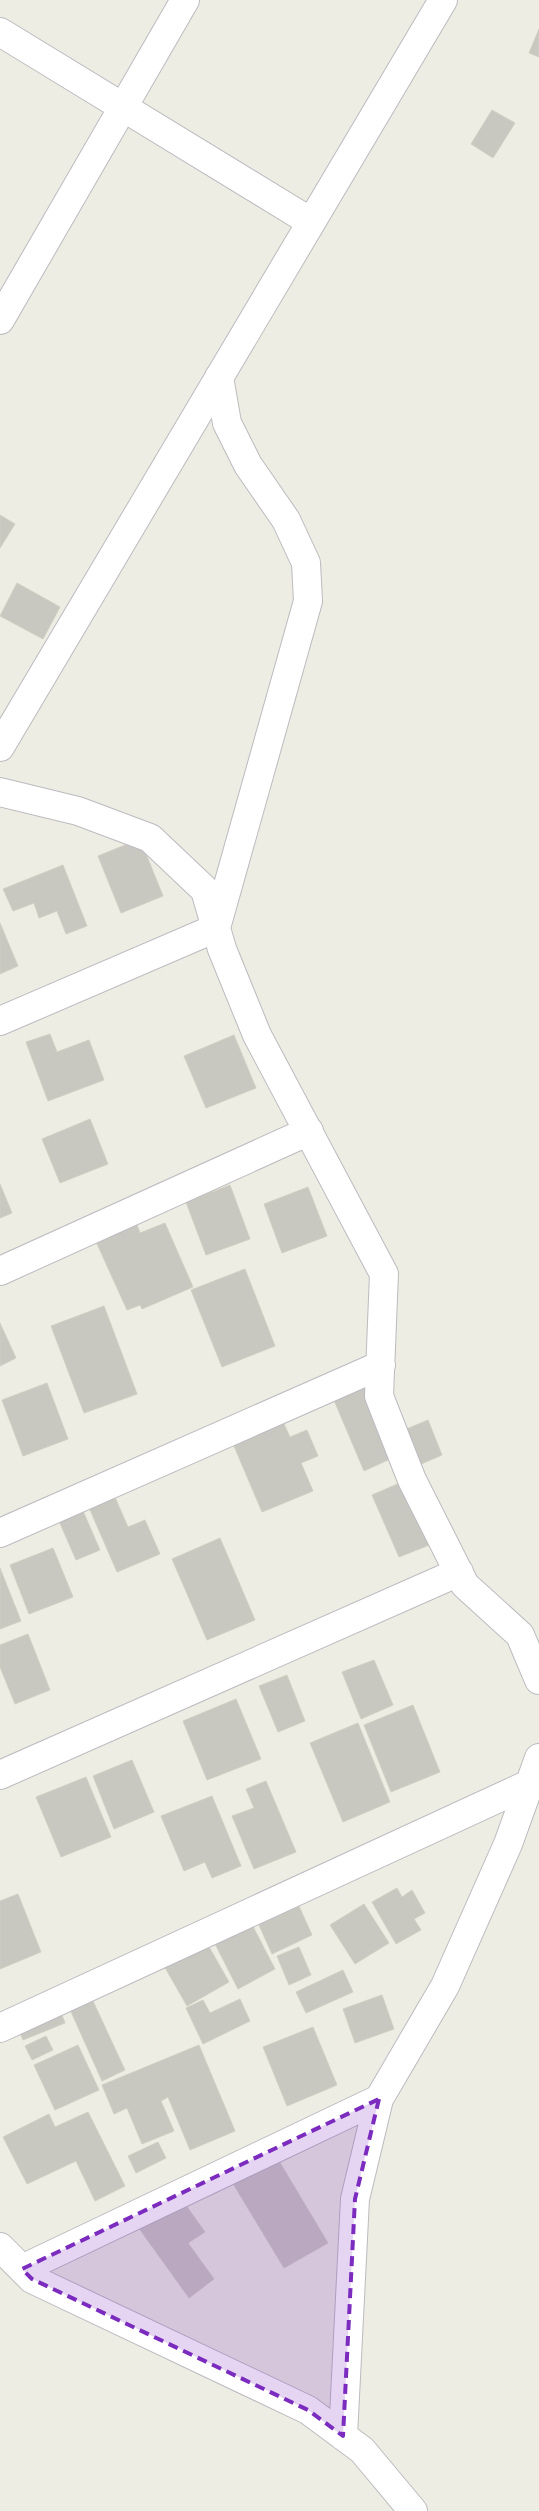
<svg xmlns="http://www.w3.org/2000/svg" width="539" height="2511" font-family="Raleway,sans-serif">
<rect width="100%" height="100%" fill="#edede3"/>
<!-- building -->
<path fill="#c8c7c0" stroke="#d1d0c2" d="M539,29v28l-10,-4z
M492,110l23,13 -22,35 -22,-14z
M0,515l15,9 -15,24z
M17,583l43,24 -17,32 -43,-23z
M140,839l23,57 -42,17 -23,-57z
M63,865l24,61 -21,8 -9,-23 -18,7 -5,-15 -21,8 -10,-22z
M0,923l18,43 -18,8z
M50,1034l7,18 32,-12 15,40 -56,21 -22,-59z
M234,1035l22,53 -50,20 -22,-52z
M90,1119l18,45 -48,19 -18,-44z
M0,1184l12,29 -12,5z
M230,1185l20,54 -44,16 -20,-53z
M308,1187l19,49 -45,17 -18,-49z
M134,1217l6,16 25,-10 28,64 -51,22 -2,-4 -13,5 -34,-75z
M245,1269l30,77 -53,21 -31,-77z
M104,1306l33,88 -53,19 -33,-87z
M0,1323l16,35 -16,8z
M376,1364l36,85 -48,22 -36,-85z
M47,1383l21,56 -45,17 -21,-56z
M275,1404l15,33 17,-7 11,26 -17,7 12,28 -51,21 -37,-87z
M428,1420l14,35 -23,10 -15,-35z
M416,1476l26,64 -43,17 -27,-62z
M107,1479l21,48 17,-7 15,34 -43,18 -36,-83z
M83,1511l17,39 -24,10 -17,-39z
M220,1538l35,82 -48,20 -35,-81z
M53,1548l20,49 -44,17 -19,-49z
M0,1568l21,53 -21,8z
M28,1634l22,56 -35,14 -15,-37v-22z
M374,1660l19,45 -32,14 -19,-47z
M287,1675l18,46 -27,11 -19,-46z
M236,1699l25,60 -54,21 -24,-59z
M413,1705l27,67 -49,20 -27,-67z
M358,1723l32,79 -47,20 -33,-79z
M132,1760l22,52 -40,17 -21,-53z
M86,1777l25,60 -50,20 -25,-60z
M266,1781l30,71 -42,17 -22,-53 22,-8 -8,-19z
M212,1796l29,70 -29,12 -7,-16 -21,9 -23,-55z
M397,1888l5,9 10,-7 13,23 -11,6 7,11 -25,14 -24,-42z
M18,1894l23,58 -41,17v-68z
M294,1895l18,40 -40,19 -18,-40z
M364,1904l25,39 -34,21 -25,-39z
M246,1913l29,56 -37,20 -29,-57z
M208,1945l21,37 -42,24 -24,-42z
M299,1947l12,28 -22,10 -12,-29z
M343,1970l10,22 -47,21 -10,-21z
M86,1986l39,84 -23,11 -38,-85z
M382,1995l12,34 -39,14 -12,-34z
M240,1999l10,22 -47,23 -17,-36 17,-8 7,13z
M57,2002l8,21 -42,17 -9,-21z
M313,2027l24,58 -50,21 -24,-59z
M46,2036l7,14 -21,10 -7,-14z
M78,2045l21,45 -44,20 -21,-45z
M199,2045l36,86 -45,19 -22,-53 -7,4 13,30 -32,13 -15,-36 -13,6 -12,-29z
M88,2112l37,74 -30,15 -19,-40 -49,23 -24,-47 46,-23 6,13z
M158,2142l8,16 -30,15 -8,-17z
M273,2151l55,92 -44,25 -55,-91z
M175,2190l30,42 -17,11 26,36 -25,19 -56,-78z"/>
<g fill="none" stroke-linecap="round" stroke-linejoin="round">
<defs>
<path id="minor" d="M0,32l311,190
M0,320l185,-320
M0,747l443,-747
M0,792l78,19 72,27 55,52 17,59 35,86 127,239 -5,122 33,84 53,105 55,50 19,45
M0,1021l216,-93 92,-327 -2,-38 -20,-43 -38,-55 -21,-42 -8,-46
M0,1271l309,-140
M0,1533l381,-168
M0,1775l459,-203
M0,2028l529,-244
M0,2247l32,32 276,131 54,40 51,61
M22,2269l357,-170
M343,2436l12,-237 24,-100 66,-113 63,-142 31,-86"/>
</defs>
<!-- minor casing -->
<use href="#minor" stroke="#bbbbc1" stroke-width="30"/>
<!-- minor -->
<use href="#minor" stroke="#fff" stroke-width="28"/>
</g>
<!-- marked area -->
<path fill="#7b2cbf" fill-opacity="0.2" stroke="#7b2cbf" stroke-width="4" stroke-dasharray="10 6" stroke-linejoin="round" d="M379,2099l-24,100 -12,237 -35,-26 -276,-131 -10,-10z"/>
</svg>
